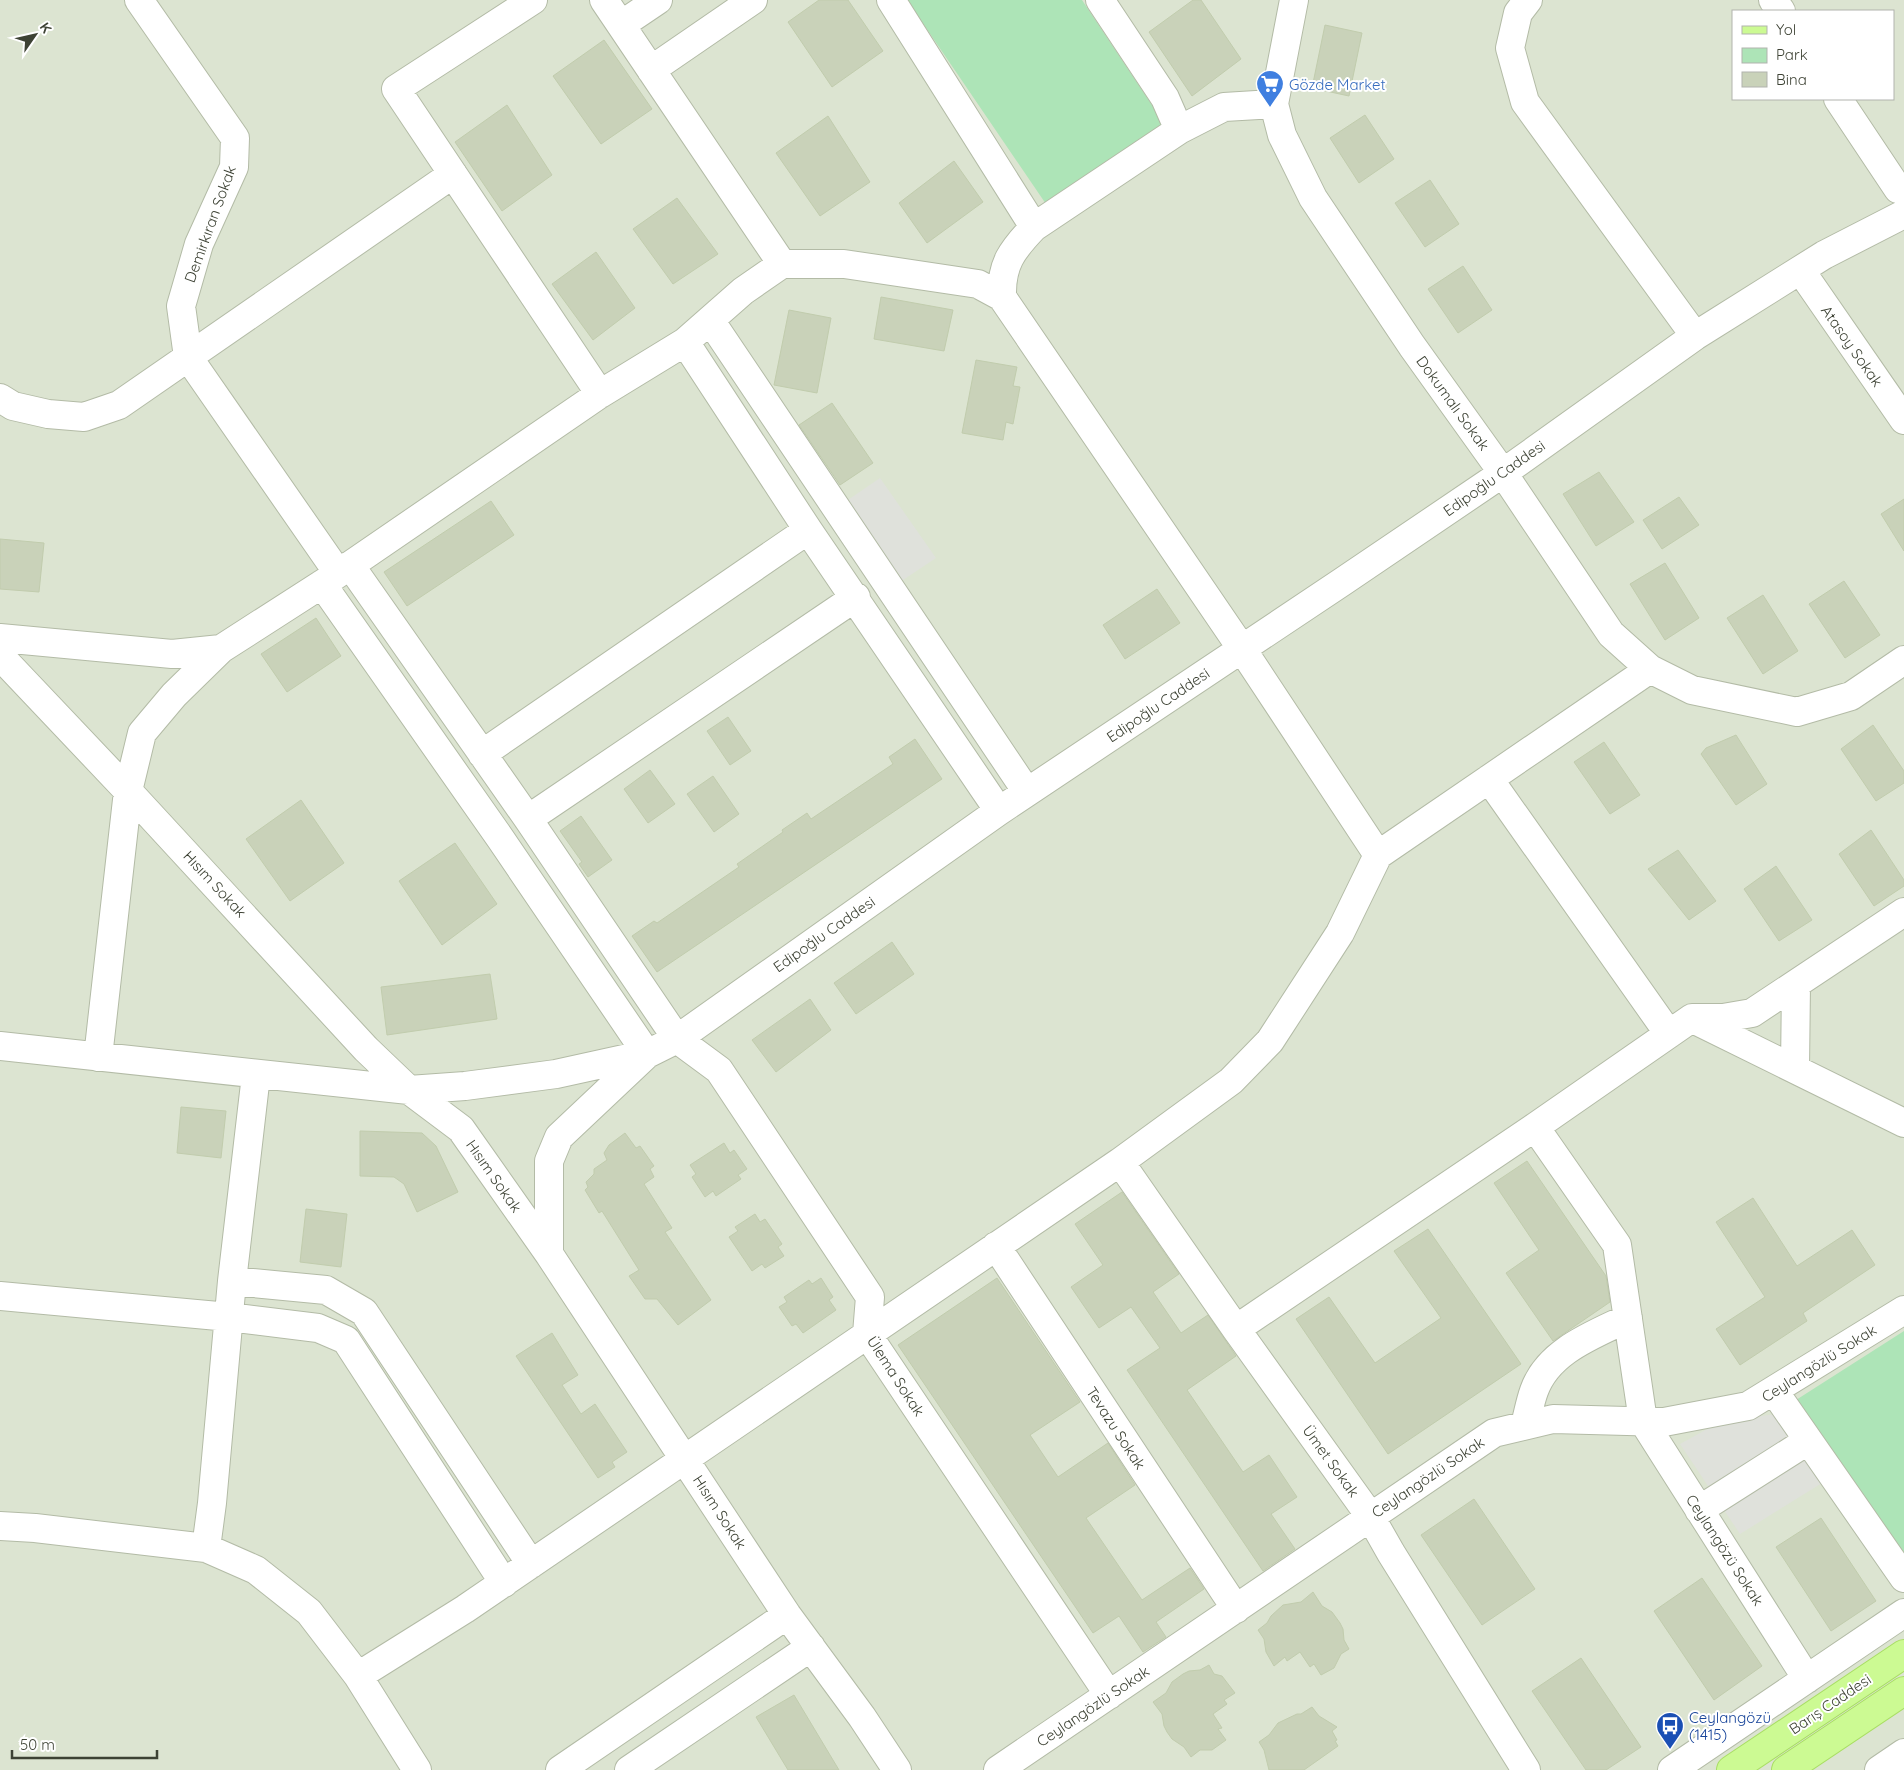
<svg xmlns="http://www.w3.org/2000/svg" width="1904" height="1770" font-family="Quicksand,sans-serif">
<rect width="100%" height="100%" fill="#ebf1e3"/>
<!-- residential -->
<path fill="#dce4d1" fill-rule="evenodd" d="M0,0h1904v1770h-1904zM1733,11h160v88h-160z"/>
<!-- green -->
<path fill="#ade4b7" d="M907,0h175l84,126 -118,81z
M1904,1331v227l-108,-158z"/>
<!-- parking -->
<path fill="#dfe1db" d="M880,478l56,80 -39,26 -55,-80z
M1776,1414l46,69 -82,51 -60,-90 40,-22z"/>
<!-- building -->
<path fill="#c9d2b9" stroke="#c1ccad" d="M819,0h29l35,51 -51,36 -44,-65z
M1193,0h8l40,59 -49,37 -43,-64z
M1325,25l37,8 -13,63 -37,-8z
M604,40l48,69 -51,35 -48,-68z
M507,105l45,70 -50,36 -47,-69z
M1365,115l29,44 -35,24 -29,-45z
M828,116l42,66 -50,34 -44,-63z
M954,161l29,41 -56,41 -28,-40z
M1430,180l29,44 -34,23 -30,-44z
M677,198l41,56 -45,30 -40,-55z
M596,252l39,56 -42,32 -41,-56z
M1463,266l29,44 -34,23 -30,-44z
M881,297l72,13 -9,41 -70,-12z
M789,310l42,8 -14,75 -43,-8z
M976,360l41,7 -4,19 7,1 -7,37 -7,-2 -3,18 -41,-7z
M832,403l41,60 -33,22 -41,-60z
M1599,472l35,50 -38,24 -33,-52z
M1679,497l20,28 -37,24 -19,-29z
M1904,499v52l-23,-37z
M491,501l23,34 -107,71 -23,-34z
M0,539l44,4 -5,49 -39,-3z
M1665,563l34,55 -34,22 -35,-56z
M1844,581l36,54 -35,23 -36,-54z
M1157,589l23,34 -55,36 -22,-34z
M1763,595l35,56 -35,23 -36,-56z
M316,618l25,38 -54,36 -26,-38z
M728,717l23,34 -21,14 -23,-34z
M1873,725l31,46v12l-28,18 -35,-52z
M1736,735l31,49 -31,21 -35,-51 5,-6z
M915,739l27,40 -285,193 -25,-36 22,-15 3,2 82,-56 -2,-3 46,-32 -1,-2 25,-17 4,6 82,-55 -4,-7z
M1604,742l36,53 -30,19 -36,-52z
M650,770l25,34 -27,19 -24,-34z
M713,776l26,38 -25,18 -27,-38z
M301,800l43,63 -54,38 -44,-62z
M581,816l31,44 -24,17 -9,-13 3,-2 -22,-31z
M1871,830l33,50v6l-30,20 -35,-52z
M455,843l42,61 -55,41 -43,-64z
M1678,850l38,51 -27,19 -41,-51z
M1776,866l36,54 -33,21 -35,-52z
M892,942l22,32 -58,40 -22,-31z
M490,974l7,45 -110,16 -6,-48z
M810,999l21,31 -55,42 -24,-32z
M181,1107l45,4 -5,47 -44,-5z
M360,1131l62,2 14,13 22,46 -41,20 -13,-28 -10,-7 -34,-1z
M625,1133l11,15 4,-2 14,20 -4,3 4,8 -10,7 28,44 -7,4 46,68 -33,25 -21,-26h-12l-16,-23 10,-6 -37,-59 -3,2 -14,-23 3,-3 -2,-5 8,-8v-5l13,-9 -3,-7 5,-8z
M724,1143l6,10 4,-3 13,19 -9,6 3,4 -25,17 -3,-5 -8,6 -13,-20 4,-3 -6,-9z
M1527,1161l79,115 4,26 -57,39 -47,-68 33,-23 -45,-67z
M1122,1192l57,82 -26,18 28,41 27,-18 28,41 -49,34 56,82 26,-17 28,42 -26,17 24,35 -32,22 -136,-201 33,-22 -29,-41 -32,21 -28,-41 32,-22 -28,-41z
M1753,1198l44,68 55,-36 23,35 -72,48 4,8 -67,44 -24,-36 49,-32 -49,-75z
M306,1209l41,5 -6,53 -41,-5z
M755,1214l5,8 5,-3 17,25 -4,3 6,9 -19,12 -3,-4 -10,7 -23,-34 9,-6 -3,-4z
M1428,1229l93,135 -133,90 -92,-135 33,-22 46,66 66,-45 -47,-67z
M821,1278l12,19 -4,3 7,10 -33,23 -7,-9 -4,2 -13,-19 8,-5 -3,-5 25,-17 3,4z
M997,1278l83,124 -50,33 28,42 50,-34 27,42 -49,33 56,82 48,-32 14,21 -48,33 10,15 -23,15 -24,-36 -26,17 -195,-288z
M552,1333l26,42 -16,10 19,29 14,-10 32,48 -15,10 3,5 -17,11 -82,-122z
M1474,1499l61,90 -53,36 -61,-90z
M1821,1518l55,83 -45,30 -55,-84z
M1702,1578l60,88 -48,34 -60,-89z
M1313,1592l9,14 10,6 8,11 3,6 1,11 5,9 -8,5 -7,14 -13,7 -7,-11 -4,3 -10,-15 -13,9 -2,-4 -11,9 -8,-14 -2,-13 -6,-9 9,-7 4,-7 12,-11 18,-3z
M1581,1658l60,89 -35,23h-20l-54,-79z
M1209,1665l5,9 8,2 13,17 -11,7 3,4 -14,10 9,14 -4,1 8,11 -14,10h-12l-9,7 -7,-10 -12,-8 -5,-7 -3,-6 -2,-12 -9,-12 13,-9 6,-11 11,-8 6,-3 11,-1z
M794,1695l45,75h-51l-32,-53z
M1312,1707l7,9 18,11 -5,4 5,9 -2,1 3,5 -34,24h-35l-5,-20 -5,-8 10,-7 9,-12 19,-9h4z"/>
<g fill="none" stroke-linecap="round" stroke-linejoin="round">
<defs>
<path id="minor" d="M139,0l96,138 -1,29 -35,77 -18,62 7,51 150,216
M533,0l-137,89 204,305
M604,0l178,264
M891,0l143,227c-22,23 -33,37 -32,70
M1100,0l65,98 14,32
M1294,0l-20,104 8,31 31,63 99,148 91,127 108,161 39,35 42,21 105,22 54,-16 53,-36
M1528,0l-10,13 -8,35 15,54 170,234
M1773,0l8,11
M621,25l37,-25
M651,70l102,-70
M1838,99l60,90
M1034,227l145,-97 45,-23 50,-3
M1801,271l103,149
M710,320l317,472
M685,342l123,188 191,281
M0,398l13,8 35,8 36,3 35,-12 334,-231
M350,565l178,254 149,220 42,31 151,227 -3,37 242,361
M322,584l178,254 147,216 -88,83 -10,24v93
M0,638l172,16 49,-5 112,-72 267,-183 85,-52 58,-51 39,-27h62l134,20 24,13 240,352 136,206
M0,656l128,135 238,258 43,41 52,39 88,125 238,361 75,102 35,53
M482,754l326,-224
M1489,779l180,255
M528,819l328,-222
M1695,1020l209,103
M0,1046l409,44 56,-4 91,-12 91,-20 30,-15 322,-228 343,-229 161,-109 192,-137 129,-81 80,-41
M98,1057l30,-266 14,-58 32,-38 47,-46
M1795,1069l1,-85
M1535,1127l157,-109h31l29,-5 152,-101
M1120,1162l116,167 134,187 21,37 135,217
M996,1246l240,363
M232,1281l94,9 38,22 167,252
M0,1296l229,21 89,11 28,12 158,243
M1236,1329l299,-202 82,118 26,176 164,258
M1774,1391l130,187
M1525,1425c3,-11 5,-23 9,-34 14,-40 59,-56 94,-73
M1699,1510l99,-63 9,-8
M0,1526l35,2 171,20 50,22 53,42 49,64 59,94
M206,1548l6,-45 20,-222 24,-206
M358,1676l107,-67 655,-447 111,-81 39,-40 70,-108 38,-78 272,-186
M560,1770l227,-155
M629,1770l182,-123
M998,1770l496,-337 59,-14 111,3 84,-16 156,-96
M1672,1770l232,-157
M1879,1770l25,-17"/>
<path id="major" d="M1731,1770l173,-116
M1786,1770l118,-79"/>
</defs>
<!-- minor casing -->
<use href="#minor" stroke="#b3bba6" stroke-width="30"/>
<!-- major casing -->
<use href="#major" stroke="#a9de64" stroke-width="30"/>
<!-- minor -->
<use href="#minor" stroke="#fff" stroke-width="28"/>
<!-- major -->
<use href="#major" stroke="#ccfa93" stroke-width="28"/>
</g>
<!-- icons -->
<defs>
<symbol id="supermarket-pin" viewBox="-11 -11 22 30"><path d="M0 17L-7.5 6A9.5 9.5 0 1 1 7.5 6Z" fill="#3f7fe0" stroke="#fff"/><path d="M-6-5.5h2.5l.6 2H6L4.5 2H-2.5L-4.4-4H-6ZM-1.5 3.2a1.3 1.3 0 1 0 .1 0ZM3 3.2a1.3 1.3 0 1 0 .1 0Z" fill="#fff"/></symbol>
<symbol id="bus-pin" viewBox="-11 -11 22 30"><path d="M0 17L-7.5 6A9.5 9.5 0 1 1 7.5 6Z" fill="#1a4fb4" stroke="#fff"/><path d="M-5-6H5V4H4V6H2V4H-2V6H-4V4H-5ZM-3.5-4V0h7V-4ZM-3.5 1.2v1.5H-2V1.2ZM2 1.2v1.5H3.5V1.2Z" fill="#fff"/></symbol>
</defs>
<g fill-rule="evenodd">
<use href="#supermarket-pin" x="1254" y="68" width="32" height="43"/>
<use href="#bus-pin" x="1654" y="1710" width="32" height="43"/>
</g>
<g text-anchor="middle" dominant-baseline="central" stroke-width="4" stroke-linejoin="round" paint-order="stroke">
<!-- shop labels -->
<g font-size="15" fill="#366cbe" stroke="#fff" text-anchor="start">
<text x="1289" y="84">Gözde Market</text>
</g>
<!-- street labels -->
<g font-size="15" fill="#3d4234" stroke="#fff">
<text transform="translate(210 224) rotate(-70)">Demirkıran Sokak</text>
<text transform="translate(1852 346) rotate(55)">Atasoy Sokak</text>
<text transform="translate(1453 403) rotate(54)">Dokumalı Sokak</text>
<text transform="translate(1494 478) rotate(-35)">Edipoğlu Caddesi</text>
<text transform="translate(1158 705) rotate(-34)">Edipoğlu Caddesi</text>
<text transform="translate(215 884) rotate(47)">Hısım Sokak</text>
<text transform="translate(824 934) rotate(-35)">Edipoğlu Caddesi</text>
<text transform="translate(494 1176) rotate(55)">Hısım Sokak</text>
<text transform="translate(1819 1363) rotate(-32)">Ceylangözlü Sokak</text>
<text transform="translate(896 1376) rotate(57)">Ülema Sokak</text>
<text transform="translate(1116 1428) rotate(57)">Tevazu Sokak</text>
<text transform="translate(1331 1461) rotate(54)">Ümet Sokak</text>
<text transform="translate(1428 1477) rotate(-34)">Ceylangözlü Sokak</text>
<text transform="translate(720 1512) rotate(57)">Hısım Sokak</text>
<text transform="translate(1725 1550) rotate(57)">Ceylangözü Sokak</text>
<text transform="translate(1830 1704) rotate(-34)">Barış Caddesi</text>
<text transform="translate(1093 1706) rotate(-34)">Ceylangözlü Sokak</text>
</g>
<!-- transit labels -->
<g font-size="15" fill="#164399" stroke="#fff" text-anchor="start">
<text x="1689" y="1717">Ceylangözü<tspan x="1689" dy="17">(1415)</tspan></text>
</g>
</g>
<!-- legend -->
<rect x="1732" y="10" width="162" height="90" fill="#ffffff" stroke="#b1b3ae"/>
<rect x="1742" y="26" width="25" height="8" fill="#ccfa93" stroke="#b1b3ae"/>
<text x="1776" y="35" font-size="15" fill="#3d4234">Yol</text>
<rect x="1742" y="48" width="25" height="15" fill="#ade4b7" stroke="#b1b3ae"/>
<text x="1776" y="60" font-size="15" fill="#3d4234">Park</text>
<rect x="1742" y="72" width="25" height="15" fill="#c9d2b9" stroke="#b1b3ae"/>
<text x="1776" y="85" font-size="15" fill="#3d4234">Bina</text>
<!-- north arrow -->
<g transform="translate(35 35) rotate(56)" stroke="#ffffff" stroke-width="4" paint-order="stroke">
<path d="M0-4L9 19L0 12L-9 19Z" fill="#3d4234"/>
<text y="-8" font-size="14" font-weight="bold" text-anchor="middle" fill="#3d4234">K</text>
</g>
<!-- scale -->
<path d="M12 1750v8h145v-8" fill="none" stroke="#3d4234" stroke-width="2.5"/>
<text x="20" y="1750" font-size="15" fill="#3d4234" stroke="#ffffff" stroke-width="4" paint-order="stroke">50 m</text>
</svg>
